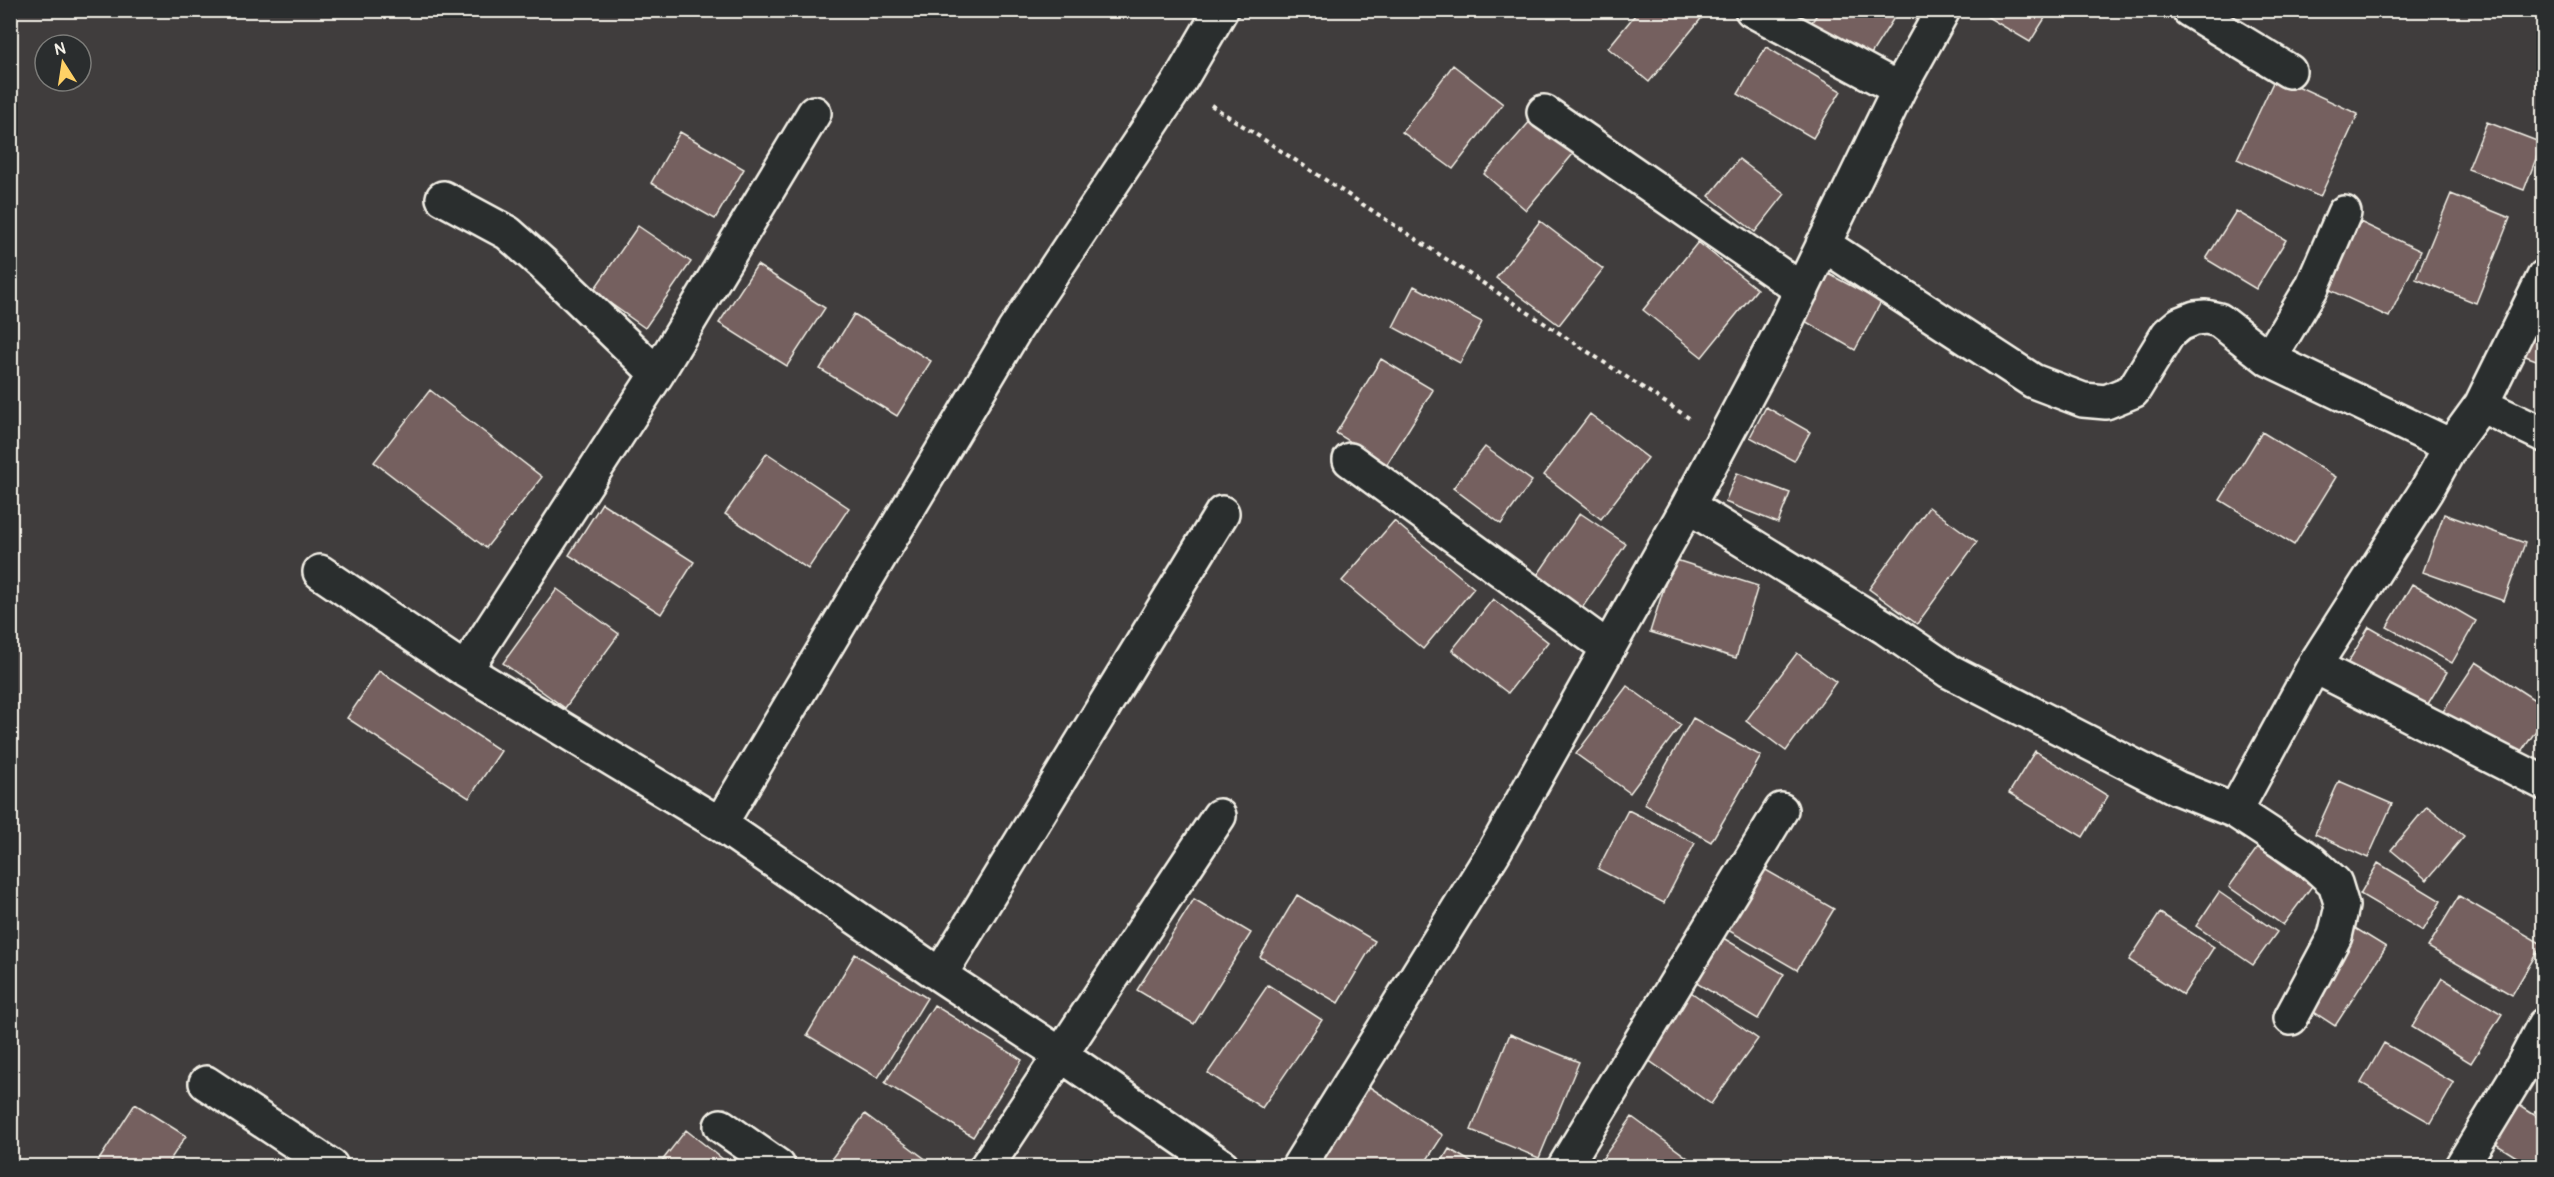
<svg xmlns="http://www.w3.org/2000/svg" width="2554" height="1177" font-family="Pangolin,sans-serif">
<rect width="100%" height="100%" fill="#403d3d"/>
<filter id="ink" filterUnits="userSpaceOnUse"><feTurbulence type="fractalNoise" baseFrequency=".0167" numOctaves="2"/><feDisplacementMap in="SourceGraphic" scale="12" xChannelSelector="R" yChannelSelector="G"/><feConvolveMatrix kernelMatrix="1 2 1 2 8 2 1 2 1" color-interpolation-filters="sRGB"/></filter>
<g filter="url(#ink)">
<!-- building -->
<path fill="#74615f" stroke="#f4f1e8" stroke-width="1.5" d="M1639,10h60l5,5 -55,67 -41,-34z
M1820,10h79l-33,52 -57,-36z
M1980,10h70l-20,32 -51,-30z
M1766,47l75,44 -28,47 -75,-44z
M1453,65l50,39 -50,65 -51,-37z
M2276,76l82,38 -38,83 -83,-38z
M1532,119l41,35 -47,56 -42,-36z
M2487,122l55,21 -18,47 -56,-21z
M680,132l64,37 -29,50 -64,-36z
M1739,159l46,35 -30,38 -46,-36z
M2451,194l59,24 -34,85 -60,-24z
M2236,211l50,29 -30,49 -50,-30z
M1540,221l63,48 -44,56 -63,-47z
M2360,222l61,29 -32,66 -61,-28z
M638,226l53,36 -46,66 -52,-37z
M1698,242l59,47 -55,68 -59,-47z
M757,265l68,43 -38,58 -68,-43z
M1829,274l52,28 -26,48 -52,-30z
M1414,286l68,36 -22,41 -67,-36z
M2544,305v58l-21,-8z
M854,314l77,47 -34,55 -77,-47z
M1381,359l52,31 -46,74 -51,-31z
M430,390l112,87 -56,71 -112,-86z
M1766,407l44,25 -16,29 -44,-24z
M1590,414l58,44 -47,61 -57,-44z
M2262,432l74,45 -42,68 -74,-45z
M1485,447l47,34 -31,43 -48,-36z
M767,453l82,55 -41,61 -83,-55z
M1737,473l53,20 -12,30 -53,-21z
M602,503l92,59 -33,52 -92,-59z
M1929,507l48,35 -60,82 -48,-35z
M1580,513l46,31 -46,67 -46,-31z
M2444,514l81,29 -21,58 -81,-29z
M1394,521l80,67 -51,61 -81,-68z
M1673,559l85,27 -22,72 -86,-26z
M2412,584l64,37 -24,42 -65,-36z
M557,589l62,45 -54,74 -62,-45z
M1493,599l55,43 -40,51 -56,-43z
M2369,627l78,45 -25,42 -78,-45z
M1797,653l39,29 -50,69 -40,-30z
M2476,662l68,44v13l-31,45 -73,-48z
M379,671l122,80 -32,47 -122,-80z
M1627,686l54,39 -51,68 -54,-39z
M1693,718l68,38 -50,86 -67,-38z
M2035,751l73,45 -25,41 -74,-44z
M2339,781l53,23 -24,54 -53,-24z
M2427,806l37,30 -37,44 -36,-30z
M1628,810l67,33 -31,60 -66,-34z
M2258,847l54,39 -29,39 -54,-38z
M2378,863l63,38 -18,30 -63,-37z
M1757,865l77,44 -37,61 -76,-44z
M2219,892l58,40 -24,33 -57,-39z
M1297,895l78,46 -37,62 -78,-46z
M2459,896l83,48 -30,51 -84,-48z
M1194,899l57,34 -57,91 -57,-34z
M2160,913l54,34 -31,48 -54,-35z
M2350,925l36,22 -51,79 -35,-23z
M1713,932l71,42 -26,45 -72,-42z
M855,954l72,44 -49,80 -71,-43z
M2442,978l60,36 -31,49 -59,-36z
M1268,985l54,35 -60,88 -54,-35z
M1688,990l70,49 -47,65 -70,-49z
M934,1005l88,55 -49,77 -88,-54z
M1510,1034l69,28 -40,96 -68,-28z
M2384,1043l70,40 -23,40 -70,-40z
M1368,1086l75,49 -20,31h-109z
M2514,1102l30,19v45h-13l-42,-26z
M135,1104l51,32 -20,30h-71z
M865,1114l63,47 -4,5h-98z
M1632,1117l60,44 -4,5h-82l-6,-4z
M686,1130l43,34 -3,2h-68z
M1449,1149l29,17h-39z
M2481,1152l22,14h-32z"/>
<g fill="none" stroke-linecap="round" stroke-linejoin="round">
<defs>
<path id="street" d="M1752,10l147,79
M2189,10l100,61
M1544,112l258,178
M443,198l65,35 35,31 114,110
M1823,244l210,137 50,19 23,2 27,-11 35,-57 12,-10 15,-6 11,-1 13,3 50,39 182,87
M2269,359l43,-72 32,-74
M2481,405l63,30
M1350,460l258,188
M1688,506l198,122 63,43 228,117 58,23 76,50 24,22 7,23 -7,30 -44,82
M320,572l145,98 255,154 220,151 120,79 162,112
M2314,666l230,117
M465,670l192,-296 157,-261
M2235,811l79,-145 112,-175 25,-45 30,-41 63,-128
M720,824l294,-493 164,-247 43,-74
M940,975l282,-462
M206,1083l125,83
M721,1126l57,40
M987,1166l232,-350
M1299,1166l196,-316 193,-344 95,-178 116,-239 44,-79
M1565,1166l216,-356
M2462,1166l59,-97 23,-44"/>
</defs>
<!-- street casing -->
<use href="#street" stroke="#f4f1e8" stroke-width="38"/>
<!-- path -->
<path stroke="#f4f1e8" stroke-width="4" stroke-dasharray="4.5 4.5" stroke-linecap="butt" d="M1211,105l478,313"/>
<!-- street -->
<use href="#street" stroke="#2a2d2e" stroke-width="33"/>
</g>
</g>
<!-- margin -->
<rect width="2554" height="1177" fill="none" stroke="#2a2d2e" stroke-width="36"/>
<rect x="18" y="18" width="2518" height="1141" fill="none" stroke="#f4f1e8" stroke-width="2" filter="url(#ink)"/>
<!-- north arrow -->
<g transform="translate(63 63) rotate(348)"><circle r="28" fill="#2a2d2e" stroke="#7b7b78" stroke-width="1.5"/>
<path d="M0-4.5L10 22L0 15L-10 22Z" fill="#ffd166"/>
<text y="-9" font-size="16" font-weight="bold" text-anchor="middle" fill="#f4f1e8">N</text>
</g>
</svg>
